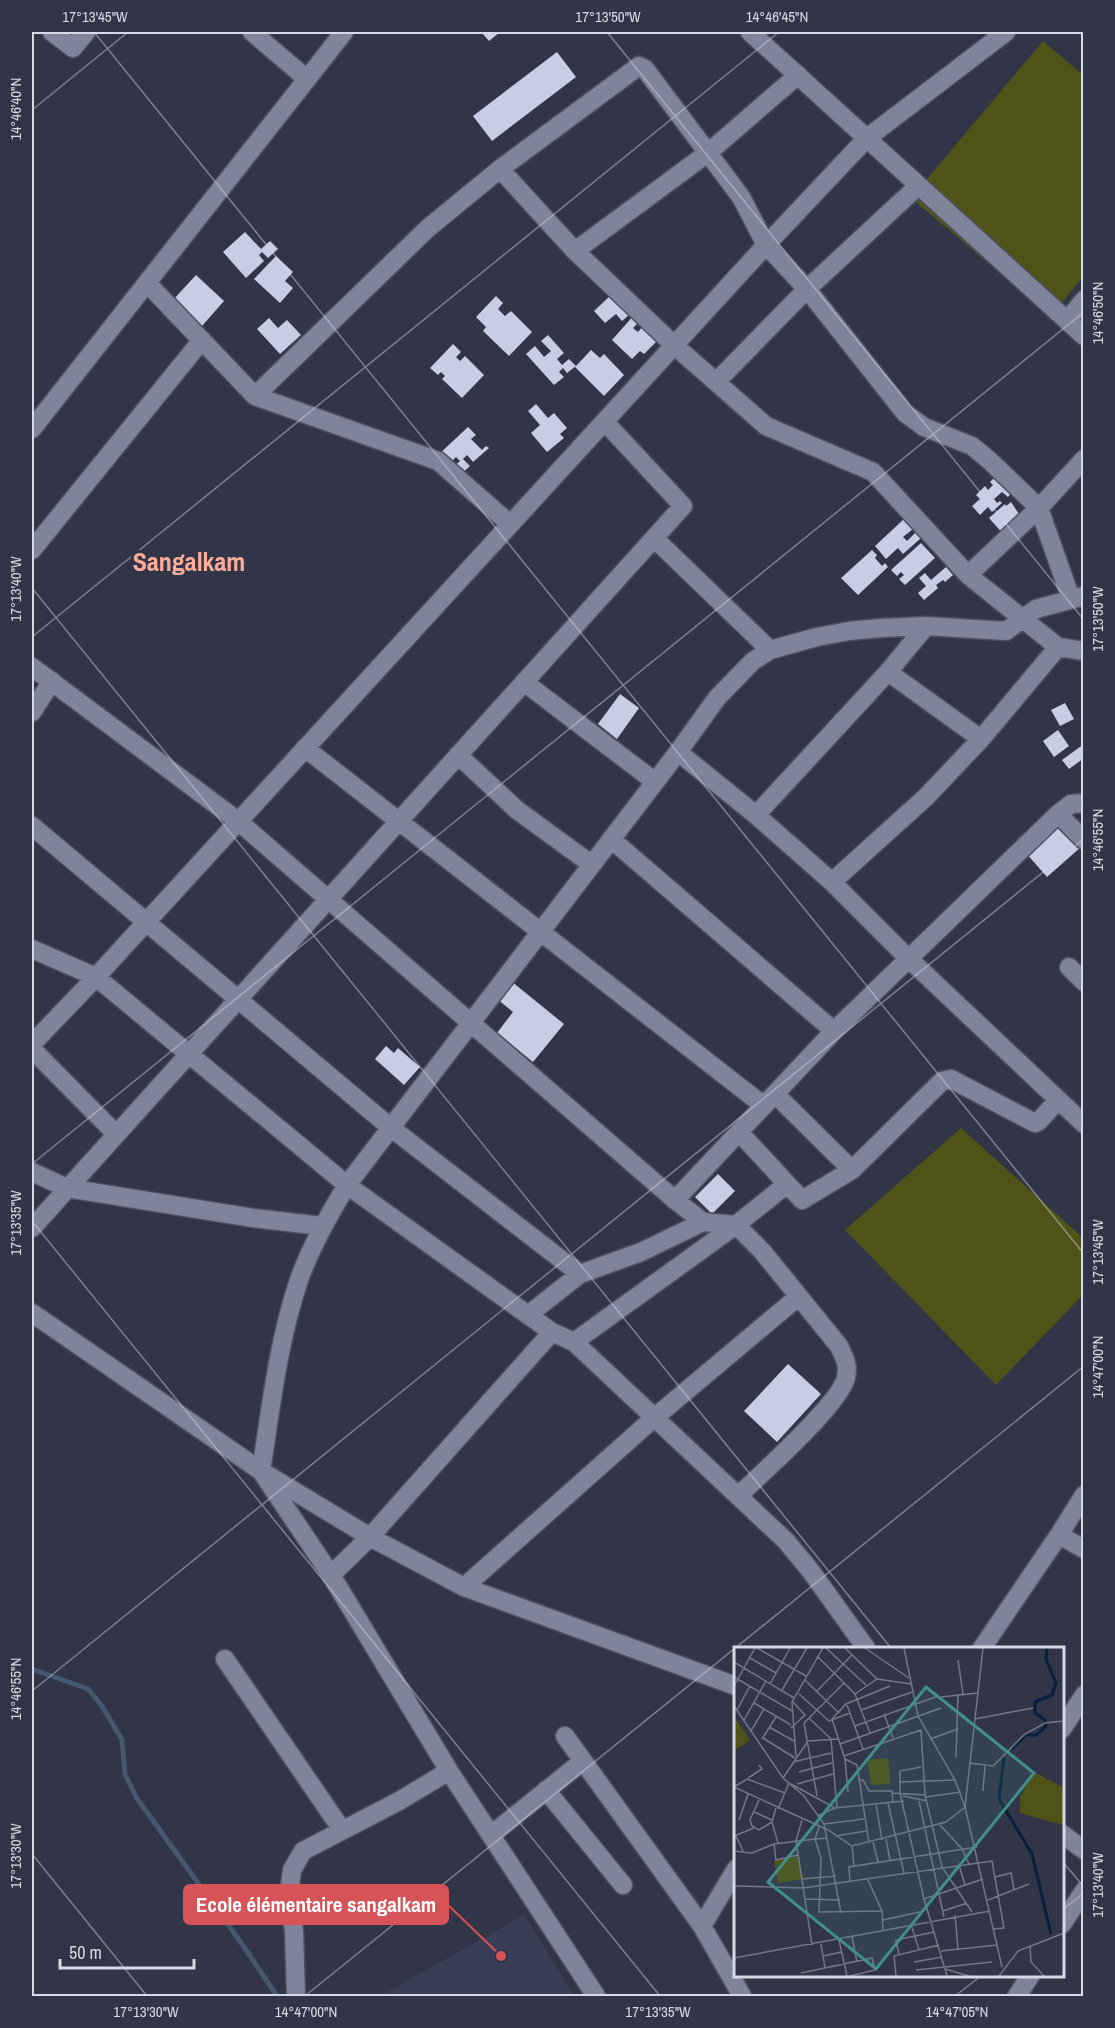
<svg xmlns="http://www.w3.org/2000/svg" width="1115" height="2028" font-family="'Archivo Narrow',sans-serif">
<rect width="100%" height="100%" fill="#323548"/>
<!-- built -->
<path fill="#393d56" d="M524,1915l51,81h-195z"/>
<!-- green -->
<path fill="#4f5317" d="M1043,41l40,34v202l-32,39 -140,-118z
M961,1128l122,110v57l-87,90 -151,-155z"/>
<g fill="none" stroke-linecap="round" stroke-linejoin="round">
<!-- stream -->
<path stroke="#445872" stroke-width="5" d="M32,1669l56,20 14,17 20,34 3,34 11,23 106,147 35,52"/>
</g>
<!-- building -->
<path fill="#c8cce4" d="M481,32h19l-11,9z
M557,52l19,25 -84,64 -19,-25z
M245,232l16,17 9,-8 8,8 -10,9 -6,-6 -3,3 5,6 -18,17 -23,-26z
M276,256l17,16 -8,9 8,7 -13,15 -26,-24z
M196,275l28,26 -22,25 -29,-26z
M611,295l18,20 -7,6 -6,-7 -11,9 -11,-12z
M496,296l7,7 -5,6 7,7 6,-5 21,21 -23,24 -26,-25 3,-4 -10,-10z
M634,315l6,6 -7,7 5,4 6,-7 15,14 -15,15 -4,-3 -8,8 -20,-19z
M269,318l9,10 9,-8 14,15 -21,19 -23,-25z
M548,335l16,18 -7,6 5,6 7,-6 7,7 15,-16 9,8 4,-4 20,21 -20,21 -29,-29 1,-1 -9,7 -4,-5 -4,4 5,5 -10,8 -28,-31 9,-8 9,11 7,-6 -10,-10z
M453,344l8,8 -5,5 4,4 5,-5 19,19 -22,23 -20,-19 3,-3 -4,-4 -3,3 -8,-7z
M536,404l12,14 6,-5 13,15 -7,6 4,4 -17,14 -16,-19 9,-8 -12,-14z
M468,427l8,8 -5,4 11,11 4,-4 3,2 -16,14 -6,-7 -4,4 7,7 -12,11 -8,-7 10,-9 -4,-4 -9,9 -10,-10z
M996,476l16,16 -4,5 -6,-5 -8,7 3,4 3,-2 2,2 -10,9 -4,-5 -8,8 -8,-9 8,-7 -4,-4 9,-9 3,4 5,-5 -3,-3z
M1011,502l12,18 -18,16 -16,-18 16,-14 1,2z
M904,519l9,10 -10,8 4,4 9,-9 5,6 -18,16 -5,-6 -12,11 -11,-13z
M921,543l14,15 -30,27 -6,-6 5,-4 -3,-3 -4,4 -6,-6z
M872,550l5,5 -2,3 7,8 3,-3 3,4 -30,28 -17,-17z
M946,567l7,8 -8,7 -2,-2 -7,5 2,3 -14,12 -6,-7 8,-7 -7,-8 6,-5 6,7z
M620,694l19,14 -22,31 -19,-15z
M1065,703l9,16 -14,7 -9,-16z
M1058,730l11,16 -15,11 -11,-16z
M1084,744v14l-15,11 -7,-9z
M1060,823l21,24 -34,30 -21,-24z
M511,981l53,43 -31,38 -36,-29 16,-21 -16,-13z
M386,1046l8,7 4,-5 22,19 -16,18 -29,-26z
M718,1174l17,17 -23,23 -17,-17z
M788,1364l33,30 -44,48 -33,-31z"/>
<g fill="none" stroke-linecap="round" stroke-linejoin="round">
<defs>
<path id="minor" d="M52,32l21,16 13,-16
M252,32l55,47
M750,32l334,304
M500,169l75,82 99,94 92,81 107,46 95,103 90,72 26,4
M575,251l134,-99 89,-77
M147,283l108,113 183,65 72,63
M1067,321l17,-21
M716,382l91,-93 111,-103
M255,396l172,-167 73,-60 139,-103 6,3 96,128 25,48 41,44 98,124 19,14 48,19 17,14 50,48 -71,67
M32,429l312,-397
M654,538l116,112
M32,550l170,-210
M1071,599l-32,-91 45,-49
M32,667l206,154 437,379 28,22 33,3 26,26 77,95c5,11 10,19 7,31 -4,25 -86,98 -108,119
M888,672l93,67
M524,682l130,99
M32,712l20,-31
M305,748l459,358
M678,752l78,63 76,67 76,76 176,166
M458,755l59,55 74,54
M1058,814l26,26
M756,815l132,-143 38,-46
M32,826l358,301 190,147
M611,839l223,192
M832,882l94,-85 55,-58 77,-92
M32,949l64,28 251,208 181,130 24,17 22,10 212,199 24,29 56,78
M1069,967l15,15
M32,1044l64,-67 670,-732 101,-107 139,-106
M32,1049l84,85
M775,1094l77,76
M739,1132l63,68 50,-30 90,-89 9,-2 84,44 4,-2 19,-21
M32,1172l35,16 186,30 69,8
M675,1200l159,-169 224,-217 13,-10 13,-1
M32,1228l651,-722 -78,-84
M32,1313l229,158 109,66 94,50 272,99
M528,1315l52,-41 61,-22 62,-30
M574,1342l162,-117 51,-41
M1059,1535l25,14
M331,1575l39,-38 182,-205
M464,1587l190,-169 144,-121
M982,1648l77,-113 25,-40
M225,1659l117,171
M1062,1729l22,-34
M565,1736l137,190 40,70
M546,1790l77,95
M1062,1834l22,16
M491,1835l92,-74
M1062,1924l22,-33
M702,1926l34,-57
M296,1996l-2,-64 -5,-38 3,-24 11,-19 96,-50 50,-30
M596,1996l-147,-225 -118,-196 -70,-104c10,-64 17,-129 38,-191 12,-34 29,-64 48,-95l331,-433 39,-54 36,-37 17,-11 47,-13 32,-6 32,-3 45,-2 80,5 30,-22 48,-13
M1017,1996l13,-20"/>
</defs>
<!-- minor casing -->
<use href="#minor" stroke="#4f5162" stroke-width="21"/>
<!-- minor -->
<use href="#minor" stroke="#80849a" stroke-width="18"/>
</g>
<!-- ticks -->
<path fill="none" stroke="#d7dae6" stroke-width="1.5" stroke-opacity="0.45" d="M94,32l990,1222M607,32l477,588M32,110l96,-78M32,588l859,1060M32,637l747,-605M32,1164l1052,-852M32,1221l628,775M32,1691l1052,-852M32,1854l115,142M1062,1861l22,26M1062,1910l22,-17M305,1996l779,-630M955,1996l26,-20"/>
<g text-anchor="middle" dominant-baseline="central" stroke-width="6" stroke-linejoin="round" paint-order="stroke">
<!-- district labels -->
<g font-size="26" font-weight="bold" fill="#fdac98" stroke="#323548">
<text x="189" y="561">Sangalkam</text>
</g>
</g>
<!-- overview -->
<g transform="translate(734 1647)">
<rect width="330" height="330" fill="#323548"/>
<path d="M0,69l16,24 -16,11zM154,111l2,26 -19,1 -4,-25zM300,125l30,16 -1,37 -43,-12v-16zM65,209l4,23 -25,4 -4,-22z" fill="#4f5317"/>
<path fill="none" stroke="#052040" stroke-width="3" d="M278,102l14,-14h10l10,-9 -1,-6 -10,-7v-11l17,-7 4,-12 -10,-24 1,-11M270,111l-5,41 33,55 19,80"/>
<path fill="none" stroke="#747787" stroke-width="1.5" d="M23,1l49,28M92,1l40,37M111,1l32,31 34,5M131,1l44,30M170,1l14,68 37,64 10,27 37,160M83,9l38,38 15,39M16,11l26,15M224,13l5,34M0,15l60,36M0,30l58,34M71,33l34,33M36,37l20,-36M0,39l21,-38M48,43l25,-42M83,44l35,-36M65,47l30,27 21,-8M121,47l22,-15M207,50l37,-4M20,56l37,22M113,58l16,44M0,59l49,72 21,18 20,28 17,89M3,63l13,-24M127,63l51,-18M150,67l9,24M75,71l22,21 6,69M241,72l58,-11M10,73l22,-39M70,76l13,73M70,76l40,-40M121,79l83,-30M35,80l25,14M57,81l14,-13 -12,-13M187,83l4,65 17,72 30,45M17,84l13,-22M29,91l32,20M28,92l14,-22M196,92l28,-10M106,97l101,-36M62,109l-4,-54 31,-54M110,109l77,-26M222,110l2,-63M111,112l12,6 12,78M59,115l38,-9M236,116l23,3 32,-32 20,-11 19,-2M187,120l-21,4v22l24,106 23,77M65,125l33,-9M14,131l14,-9 -3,-4M49,131l25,-37 30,-2M125,133h4l6,11h23l1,11M166,135l55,-2M57,137l44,24 69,-7M63,137l36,-10M0,140l94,43 24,16 94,-24 19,-15 18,-159M0,140l13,-8 38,14M249,144l2,-25M114,145l-3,-33 -13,-40 14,-15 44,-18M158,146l33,2M169,149l24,5M192,150l35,-5M25,153l-9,20 2,6 7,4 13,-8M185,154l25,116M154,156l16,70M142,157l6,36M42,161l-4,14 6,21M44,162l11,-26M20,165l18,8M83,169l18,-8M5,173l9,-26M68,173l-6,21 16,104M90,177l40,-5M206,178l22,24 7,15M0,189l20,-8M2,189l8,17M102,189l30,-5M93,191l-12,1 6,19 -2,54 63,-1M152,192l4,21M139,195l5,20M40,197l2,16 22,-5M118,199l2,20M0,204l18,2 22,-9 41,-5 4,-12M225,218l6,20M261,230l16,-4 3,17M133,231l15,33 1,19M68,232l34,-3M116,234l-1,-14 128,-20M0,239l69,2 189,-27 12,67 -11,1M71,252l35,1M190,252l59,-20M254,253l41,-16M209,264l24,-8M221,268l3,34M149,273l37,-8M177,277l8,26M118,290l5,25M105,293l8,36M87,297l4,24M296,298l1,17 13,14M207,304l56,-6M165,308l-3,-15 38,-8M89,309l19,-4M0,311l256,-47M180,315l28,-5M211,322l24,7M182,323l76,-8M67,326l71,-15 3,12 -25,6M162,329l-2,-20 45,-11M265,329l19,-25 46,-18"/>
<path fill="#418f8c" fill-opacity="0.15" stroke="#418f8c" stroke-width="3" d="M192,40l108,86 -158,196 -108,-87z"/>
<rect width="330" height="330" fill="none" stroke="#d7dae6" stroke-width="3"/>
</g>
<!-- callouts -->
<path fill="none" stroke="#d65458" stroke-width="2" d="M501 1956L448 1905"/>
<circle fill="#d65458" stroke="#323548" stroke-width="2" cx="501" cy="1956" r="6"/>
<rect fill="#d65458" stroke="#d65458" stroke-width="2" x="184" y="1885" width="264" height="39" rx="6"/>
<g font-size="21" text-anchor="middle" font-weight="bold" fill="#fff">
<text x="316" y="1912">Ecole élémentaire sangalkam</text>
</g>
<!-- border -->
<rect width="1115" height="2028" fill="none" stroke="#323548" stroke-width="66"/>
<!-- scale -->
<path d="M60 1959v9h134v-9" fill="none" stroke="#d7dae6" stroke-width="3"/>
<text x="69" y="1959" font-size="18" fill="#d7dae6" stroke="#323548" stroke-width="4.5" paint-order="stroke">50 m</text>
<rect x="33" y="33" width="1049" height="1962" fill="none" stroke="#d7dae6" stroke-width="2"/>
<g font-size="15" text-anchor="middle" fill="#d7dae6">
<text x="95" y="22">17°13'45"W</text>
<text x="608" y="22">17°13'50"W</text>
<text x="777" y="22">14°46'45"N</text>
<text transform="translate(16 109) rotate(-90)" y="5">14°46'40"N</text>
<text transform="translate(1098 313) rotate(-90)" y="5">14°46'50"N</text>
<text transform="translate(16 589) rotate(-90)" y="5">17°13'40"W</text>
<text transform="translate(1098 619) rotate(-90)" y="5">17°13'50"W</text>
<text transform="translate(1098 840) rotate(-90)" y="5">14°46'55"N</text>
<text transform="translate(16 1223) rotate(-90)" y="5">17°13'35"W</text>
<text transform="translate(1098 1252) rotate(-90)" y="5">17°13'45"W</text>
<text transform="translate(1098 1367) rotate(-90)" y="5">14°47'00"N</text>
<text transform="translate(16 1689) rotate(-90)" y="5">14°46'55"N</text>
<text transform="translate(16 1856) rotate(-90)" y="5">17°13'30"W</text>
<text transform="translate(1098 1885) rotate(-90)" y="5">17°13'40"W</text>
<text x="146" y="2017">17°13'30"W</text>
<text x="306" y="2017">14°47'00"N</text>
<text x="658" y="2017">17°13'35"W</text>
<text x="957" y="2017">14°47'05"N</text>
</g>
</svg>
